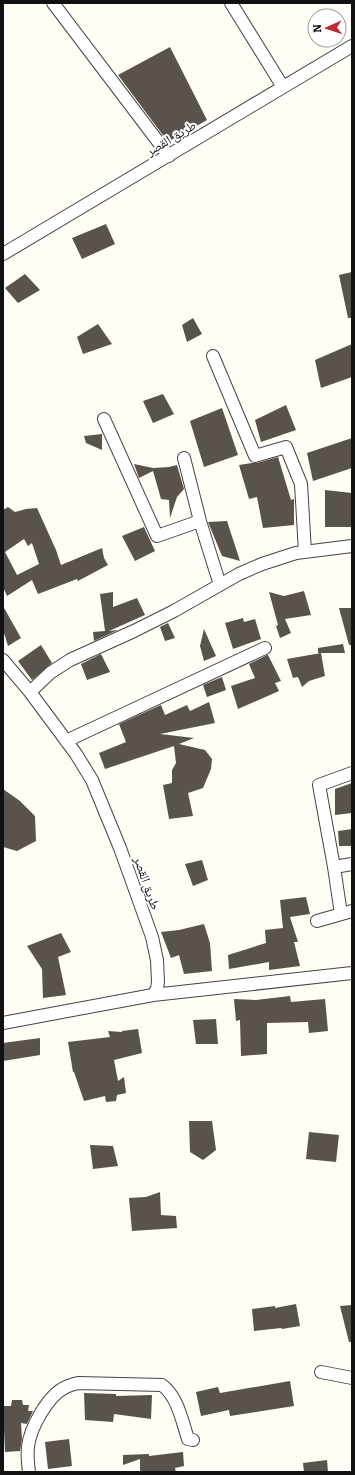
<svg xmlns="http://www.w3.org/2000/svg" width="355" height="1475" font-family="Bitter,'Noto Naskh Arabic',serif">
<rect width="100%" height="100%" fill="#fffdf5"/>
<!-- building -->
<path fill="#5a524d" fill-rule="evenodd" d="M170,47l37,73 -39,22 -50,-67z
M106,224l9,20 -33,15 -10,-21z
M352,272v46h-4l-9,-43z
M25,274l15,16 -22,13 -13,-15z
M193,318l9,16 -15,8 -5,-17z
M98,324l14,20 -29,10 -6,-17z
M352,344v33l-31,11 -6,-28z
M163,394l11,20 -21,9 -10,-22z
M286,405l10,25 -35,12 -6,-22z
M222,408l16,47 -34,12 -14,-46z
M102,434v16l-16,-7 -2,-7z
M352,438v30l-39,13 -6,-28z
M278,457l13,43 3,-1v26l-31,3 -6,-31 -8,2 -10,-34 13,-2h5z
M134,464l19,4 16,-1 8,-2 7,24 -7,8 -7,21 -1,-18 -8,-1 -8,-28 -14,7z
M325,490l27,3v34h-27z
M8,507l7,5 11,-3 11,-1 19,42 5,15 41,-17 2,10 4,7 -30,16 -1,-2 -39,15 -6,-14 -25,16 -4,-9v-77zM24,539l4,7 4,-3 7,21 -22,11 -12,-23z
M227,521l13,40 -18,-5 -14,-34z
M144,527l11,24 -20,10 -13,-25z
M304,591l7,24 -26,4 6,14 -11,5 -4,-12 2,-1 -9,-33 15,4z
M113,592v15l24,-9 8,17 -36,16 9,-1 -24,11 -1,-9 12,-1 -5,-37z
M3,606l18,32 -13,8 -5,-16z
M339,608h13v37h-3z
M243,618l1,4 11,-3 6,20 -28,10 -8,-26z
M168,623l7,15 -10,3 -5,-14z
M204,629l12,27 -12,5 -4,-15z
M343,644l2,9h-24l4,23 -16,5 -7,6 -4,-10 -5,1 -6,-19 34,-6 -3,1v-6z
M41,645l11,18 -20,17 -14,-19z
M101,654l9,18 -23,8 -6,-16z
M267,655h1l13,26 -6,2 4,8 -41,18 -7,-23 24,-8 -6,-14z
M222,677l4,13 -19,7 -4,-12z
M209,702l6,21 -55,11 34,4 -15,6 26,6 7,9 -1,10 -8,19 -15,5 5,23 -24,3 -6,-34 9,-2v-13l4,-7 -2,-17 -69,23 -6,-16 27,-11 -7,-18 42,-19 4,10 22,-10 3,6z
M352,783v30l-17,2v-26z
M3,789l17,12 15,15 1,25 -19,10 -14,-4z
M352,829v17h-13l-1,-15z
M202,860l6,20 -15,6 -8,-22z
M306,897l4,17 -20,3 8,25h-4l6,24 -31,4v-8l-40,7 -1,-14 38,-12 -1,-13 18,-2 -3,-28z
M204,924l6,19 2,28 -28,3 -5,-19 -8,3 -10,-26 18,-2z
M61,933l10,19 -13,5 8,38 -23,3 -1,-29 -15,-23z
M290,996l1,6 34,-3 3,32 -19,2 -1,-11 -41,1v31l-26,2 -1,-36 -4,1 -2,-22 22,1z
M216,1019l2,25h-22l-3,-24z
M138,1029l4,24 -28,7 4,21 6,-4 2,16 -9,2 -1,6 -10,1 -1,-6 -21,5 -10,-29h-1l-5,-30 42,-5 -2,-6 14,1v-1z
M40,1038v17l-37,6v-18z
M189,1121h23l4,29 -13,10 -13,-8z
M309,1132l30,3 -3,27 -30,-3z
M90,1145l23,1 5,20 -25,3z
M160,1192l1,23 15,1 1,12 -45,3 -3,-33 17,-1z
M296,1304l4,22 -18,3 -1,-1 -27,3 -2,-22 23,-3v2z
M352,1305v37h-3l-9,-36z
M290,1381l4,25 -64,10 -1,-6 -28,6 -5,-24 22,-5 2,6z
M84,1393l32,1v2l36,-1 -1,24 -37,-5 -1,8 -28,-2z
M12,1400h10l1,5h6l-1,6h5l-6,13 -6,-1 1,16 -2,12 -15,1 -2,-46h8z
M69,1439l3,27 -24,3 -3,-27z
M183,1452l1,14 -9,2 1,4h-36v-13l-17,6v-10l26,-1v2z
M327,1460l1,12h-24l-1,-9z"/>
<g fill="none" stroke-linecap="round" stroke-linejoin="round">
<defs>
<path id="minor" d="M53,3l116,153
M231,3l52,84
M3,254l349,-208
M213,356l42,100 31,-9 15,37 4,68
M104,419l53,117 43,-15
M184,458l16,63 20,64
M3,660l27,32 46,62 16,26 28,68 32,89 5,23 1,22 -1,7 -4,6
M30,692l20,-19 20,-13 64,-29 40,-20 65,-37 23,-10 34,-11 56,-7
M66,741l199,-93
M334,867l-15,-82 33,-12
M341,914l-7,-47 18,-3
M317,921l35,-10
M3,1023l150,-28 199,-22
M321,1372l31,6
M29,1472c-1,-8 -2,-17 -1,-25 2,-19 20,-52 38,-60 4,-2 8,-3 12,-4l84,2c16,12 20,36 26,54l5,1"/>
</defs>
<!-- minor casing -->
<use href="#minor" stroke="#444" stroke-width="14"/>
<!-- minor -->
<use href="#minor" stroke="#fff" stroke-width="12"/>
</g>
<g text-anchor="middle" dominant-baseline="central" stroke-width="4" stroke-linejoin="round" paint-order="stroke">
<!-- street labels -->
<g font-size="13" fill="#111" stroke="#fff">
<text transform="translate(171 138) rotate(-31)">طريق القصر</text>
<text transform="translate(147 883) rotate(71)">طريق القصر</text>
</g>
</g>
<!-- border -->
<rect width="355" height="1475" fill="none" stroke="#111111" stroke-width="8"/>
<!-- north arrow -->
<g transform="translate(327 28) rotate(267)"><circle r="19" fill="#ffffff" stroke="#a0a0a0"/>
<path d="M0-3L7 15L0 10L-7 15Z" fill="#c4262e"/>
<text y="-6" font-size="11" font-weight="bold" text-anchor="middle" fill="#111111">N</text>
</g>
</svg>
